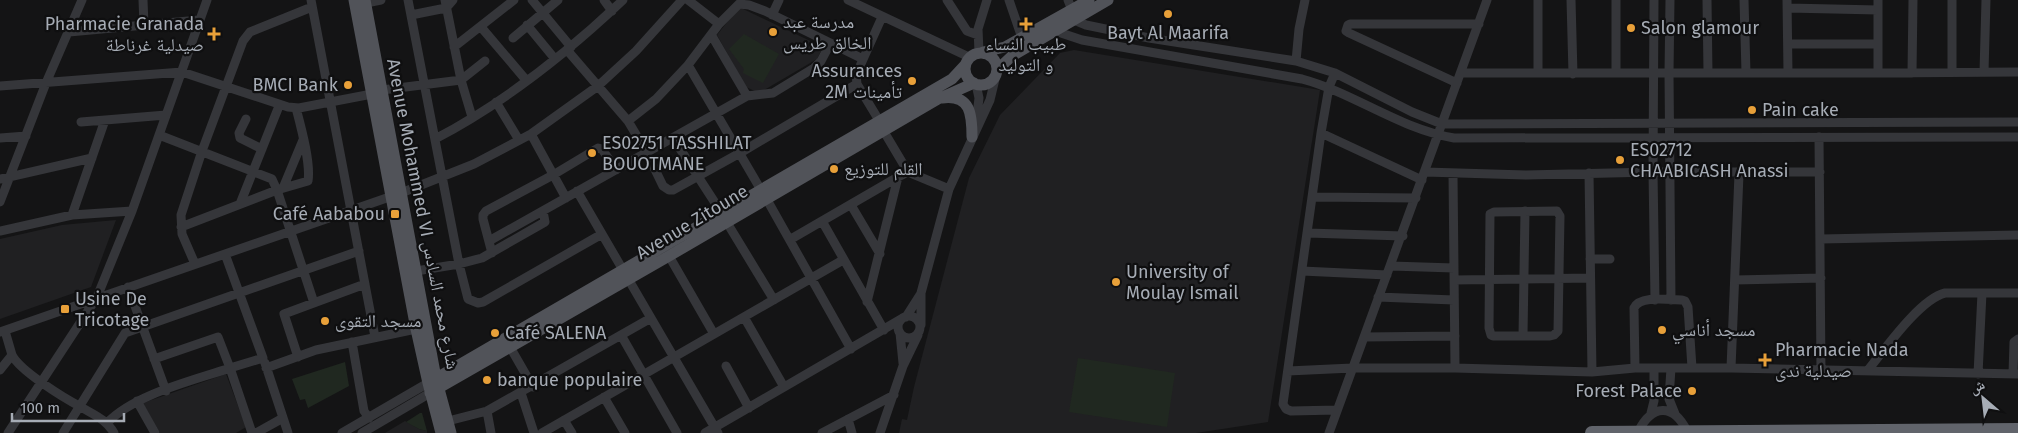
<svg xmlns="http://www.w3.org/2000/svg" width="2018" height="433" font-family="'Fira Sans','Noto Naskh Arabic',sans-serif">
<rect width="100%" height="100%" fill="#141415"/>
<!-- built -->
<path fill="#202022" d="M739,7l84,40 -6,12 -58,34 -13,-6 -29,-52z
M1074,50l246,40 -52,332 -72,11h-297l3,-14 5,1 7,-33 55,-209 31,-63 60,-62z
M116,220l-25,67 -91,32v-80l62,-14z
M226,374l20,53 -10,6h-76l-17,-30z
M405,421l14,8 8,2v2h-42z"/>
<!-- green -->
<path fill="#202820" d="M744,34l35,20 -16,29 -20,-10 1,-4 -15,-20z
M1078,358l97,15 -8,54 -98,-15z
M345,362l4,24 -41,22 -3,-9 -5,1 -8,-21z
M420,413h2l5,18 -8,-2 -13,-7z"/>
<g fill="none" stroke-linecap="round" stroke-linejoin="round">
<!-- minor -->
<path stroke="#35363a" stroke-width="9" d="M143,0l1,25
M311,0l64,337
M408,0l51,264 9,35 10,4 5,-1 119,-68 116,199
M445,0l16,80 11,37
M532,0l39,47
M604,0l8,11
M688,0l31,24
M848,0l121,57
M947,0l20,31 11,4
M1009,0l13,38
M1068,0l4,10
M1538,0v73
M1571,0l2,74
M1654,0l-1,172 2,128
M1670,0l-1,73 2,227
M1707,0l1,73
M1744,0l2,73
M1787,0l1,73
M366,3l15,-3
M1788,8l90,2
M411,15l35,-7 7,-8
M772,15l7,-15
M1074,20l12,5 63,13 147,23 39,12 77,39 30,12 576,-2
M527,25l28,34
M481,27l45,53
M1055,31l27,9 220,39c52,14 98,50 152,59l564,-1
M69,32l130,-12
M712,36l35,60
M513,38l45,-38
M1788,44h90
M454,47l60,-47
M567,50l61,71 19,32 16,33 6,4h4l67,-37 117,-69 -1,-9 26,-58
M979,52l-1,-23 9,-29
M1296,61l3,-32 6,-29
M688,65l73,125
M1952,72v-72
M1984,72l2,-72
M1335,73l-6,14 -8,46 -38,271 3,5 5,2 46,-1
M1461,73h417l140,-1
M1616,73v-73
M1878,73v-73
M1912,73l1,-73
M1457,83l-108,-50 -3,-2 2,-6 2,-1h129
M857,84l23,38
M976,84l3,14 -3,25
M0,86l182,-14 106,35 11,1 73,-14
M382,90l79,-10 24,-19
M496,102l23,38
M246,119l-7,14 1,5 22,11
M628,121l28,-22 32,-34 31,-41 20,-20 10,1 16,6 98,48
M81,122l85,-7
M883,130l25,42 41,17
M1321,133l101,47
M531,134l35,64
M159,135l113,44 5,11 37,113
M1819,137l2,234
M0,138l26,-2
M673,138l48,74
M435,139c69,-36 132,-86 188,-139
M1425,172l101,3 127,-3h167
M1589,173l3,199
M1453,174l2,194
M0,179l92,-21
M283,188l20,-48
M577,191l25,43
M1314,197l102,1
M766,198l85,151
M0,202l46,-119 36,-83
M240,204l39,-98
M851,205l29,49
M1557,211l3,5 -2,115 -4,4 -4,1h-57l-2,-1 -2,-7 1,-114 4,-2z
M72,215l33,-95
M726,221l48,79
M822,221l62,109
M181,227l96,-37 31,-9c3,-18 -7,-54 -12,-73
M0,231l72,-16 60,-4
M1308,233l95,3
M791,239l107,-62
M1821,239l197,-4
M489,241l258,-145 26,-3 41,-25 7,-7 9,-17
M492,253l-9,-34v-4l3,-4 67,-36 45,-27 4,1 14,21
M669,256l45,78
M1590,259h20
M195,264l-13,-30 -1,-19 21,-64 41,-110 7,-9 62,-25
M1391,266l63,2
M416,271l43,-7 23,-6 63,-36 -2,-11
M1302,271l85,4
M1454,280l136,-2
M1735,280l86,-2
M128,287l38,104
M1378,297l76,3
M867,302l31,-125 10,-5
M898 327a11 11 0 1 1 22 0a11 11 0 1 1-22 0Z
M744,317l40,70
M906,317l14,-22
M921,325v-32l28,-104 41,-89 6,-25
M0,332l401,-139 73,-29 57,-30 67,-48 38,-35 46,-51
M900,333l3,30
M621,335l56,98
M1523,336l2,-125
M1364,337l91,-1
M352,342l12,69 5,7
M510,347l23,40
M12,355c8,16 52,43 69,52 13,8 25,12 33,26
M298,357l-14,-43 81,-30
M154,359l64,-22 12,31 33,-10 -38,-104
M265,363l23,70
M726,366l23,42
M266,368l50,-18 100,-21
M1635,368l-1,-60c6,-13 35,-8 48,-8l3,1 3,6 4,61
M1671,368l-2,31 6,15
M1731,368l8,-194
M0,370l12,-15 -7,-24
M1868,370c17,-21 52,-71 77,-77h73
M1288,371l64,-3h103l137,4 43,-4h96l287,6
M1978,374l4,-81
M2013,374l1,-32 4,-3
M521,393l13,40
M604,397l21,36
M137,401l18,32
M487,411l4,22
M1651,413l3,-12v-33
M848,419l4,14
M564,420l8,13
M448,421l39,-10 164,-93
M107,423c28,-29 85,-42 123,-55l22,65
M1638,432c14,-28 35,-29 49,-1
M8,433l89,-136 35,-86 75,-211
M63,433l62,-100 234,-82
M256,433l27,-15
M342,433l86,-50
M362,433l68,-40
M542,433l301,-173
M705,433l198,-115
M822,433l72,-38
M880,433l23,-67 15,-31
M1329,433l158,-433"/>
<!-- major -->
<path stroke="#515359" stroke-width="11" d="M354,0l62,329 12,54 13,50
M365,0l71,378 15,55
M983,52l22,-5 84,-47
M965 69a16 16 0 1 1 32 0a16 16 0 1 1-32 0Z
M997,70l15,-14 96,-56
M942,98c29,-4 30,17 30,39
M428,383l524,-304 13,-14
M430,393l239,-137 269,-157 36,-16"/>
<!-- highway -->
<path stroke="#61646b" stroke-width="14" d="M1592,433l426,-3"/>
</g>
<!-- markers -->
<g fill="#e8a039" stroke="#0f0f10" stroke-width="2">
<circle cx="1168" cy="14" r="5"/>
<path d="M1023.5 16.5h5v5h5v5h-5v5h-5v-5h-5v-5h5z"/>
<circle cx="1631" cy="28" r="5"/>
<circle cx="773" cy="32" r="5"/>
<path d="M211.5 26.5h5v5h5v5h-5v5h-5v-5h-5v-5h5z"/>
<circle cx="912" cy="81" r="5"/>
<circle cx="348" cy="85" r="5"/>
<circle cx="1752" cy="110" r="5"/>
<circle cx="592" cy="153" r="5"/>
<circle cx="1620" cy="160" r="5"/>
<circle cx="834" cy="169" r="5"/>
<rect x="390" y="209" width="10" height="10" rx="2.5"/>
<circle cx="1116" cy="282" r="5"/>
<rect x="60" y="304" width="10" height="10" rx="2.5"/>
<circle cx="325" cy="321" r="5"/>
<circle cx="1662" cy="330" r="5"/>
<circle cx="495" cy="333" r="5"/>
<path d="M1762.5 352.5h5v5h5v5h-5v5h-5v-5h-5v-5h5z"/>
<circle cx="487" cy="380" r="5"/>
<circle cx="1692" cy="391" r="5"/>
</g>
<g text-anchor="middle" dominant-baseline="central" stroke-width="4.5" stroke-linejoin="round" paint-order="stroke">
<!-- poi labels -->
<g font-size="18" fill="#a6acb5" stroke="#0f0f10" text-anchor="start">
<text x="783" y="22">مدرسة عبد<tspan x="783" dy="21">الخالق طريس</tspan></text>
<text x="204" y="24" text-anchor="end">Pharmacie Granada<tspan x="204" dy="21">صيدلية غرناطة</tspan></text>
<text x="1641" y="28">Salon glamour</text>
<text x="1168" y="33" text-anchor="middle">Bayt Al Maarifa</text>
<text x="1026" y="44" text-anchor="middle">طبيب النساء<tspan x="1026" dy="21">و التوليد</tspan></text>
<text x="902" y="71" text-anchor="end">Assurances<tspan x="902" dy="21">2M تأمينات</tspan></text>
<text x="338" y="85" text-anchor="end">BMCI Bank</text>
<text x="1762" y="110">Pain cake</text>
<text x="602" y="143">ES02751 TASSHILAT<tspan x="602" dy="21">BOUOTMANE</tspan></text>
<text x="1630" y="150">ES02712<tspan x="1630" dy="21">CHAABICASH Anassi</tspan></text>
<text x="844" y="169">القلم للتوزيع</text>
<text x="385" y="214" text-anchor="end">Café Aababou</text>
<text x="1126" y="272">University of<tspan x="1126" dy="21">Moulay Ismail</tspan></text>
<text x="75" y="299">Usine De<tspan x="75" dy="21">Tricotage</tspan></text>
<text x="335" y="321">مسجد التقوى</text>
<text x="1672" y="330">مسجد أناسي</text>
<text x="505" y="333">Café SALENA</text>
<text x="1775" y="350">Pharmacie Nada<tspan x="1775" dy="21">صيدلية ندى</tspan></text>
<text x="497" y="380">banque populaire</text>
<text x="1682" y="391" text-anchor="end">Forest Palace</text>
</g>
<!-- street labels -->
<g font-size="18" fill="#a6acb5" stroke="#0f0f10">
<text transform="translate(423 214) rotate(79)">Avenue Mohammed VI شارع محمد السادس</text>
<text transform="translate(692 222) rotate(-31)">Avenue Zitoune</text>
</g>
</g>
<!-- north arrow -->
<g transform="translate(1983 398) rotate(332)" stroke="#0f0f10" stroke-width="4" paint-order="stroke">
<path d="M0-4L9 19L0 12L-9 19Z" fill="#a6acb5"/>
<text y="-8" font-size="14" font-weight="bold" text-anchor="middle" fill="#a6acb5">ش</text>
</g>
<!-- scale -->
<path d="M12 413v8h112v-8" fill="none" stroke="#a6acb5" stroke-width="2.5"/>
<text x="20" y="413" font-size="15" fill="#a6acb5" stroke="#0f0f10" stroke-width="4" paint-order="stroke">100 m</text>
</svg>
